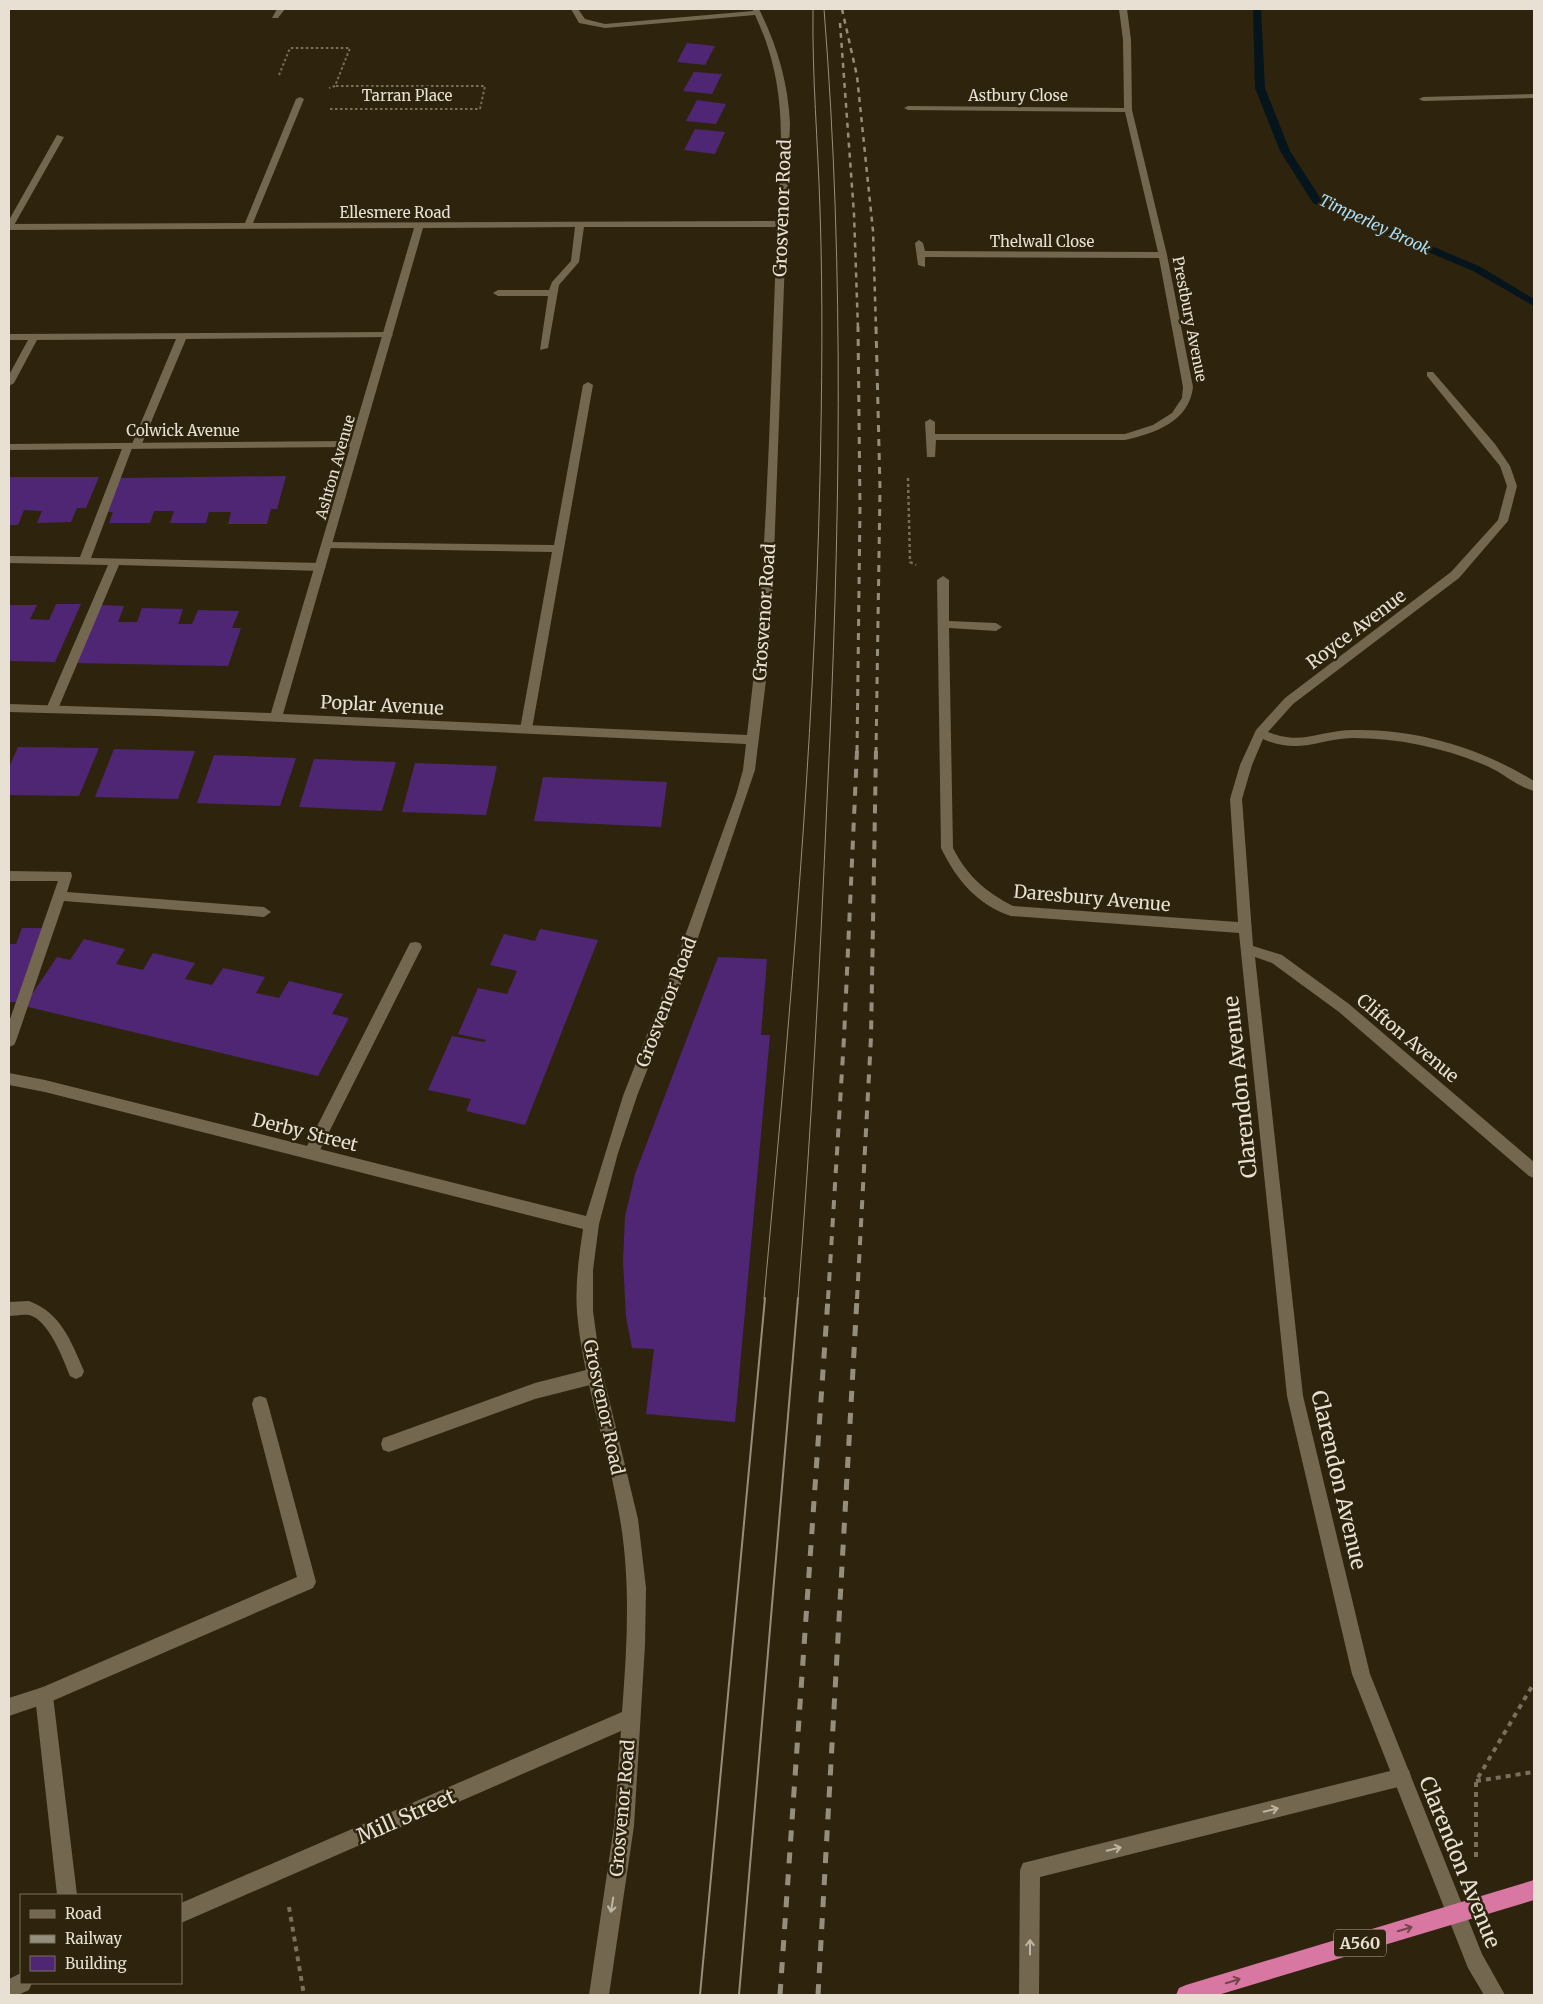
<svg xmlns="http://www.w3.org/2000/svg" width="1543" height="2004" font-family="Merriweather,serif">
<rect width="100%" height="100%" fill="#2e240e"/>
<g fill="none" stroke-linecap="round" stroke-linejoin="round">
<!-- stream -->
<path fill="#06151c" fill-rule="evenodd" d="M1253,9h8l4,79 25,63 31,48 160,68 53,32v7l-61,-35 -160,-68 -33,-52 -25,-63z"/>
</g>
<!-- building -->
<path fill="#4e2674" d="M687,43l28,3 -10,19 -28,-3z
M694,72l28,2 -10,20 -29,-3z
M697,100l29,4 -10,20 -30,-3z
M695,129l30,3 -10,22 -31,-4z
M286,476l-9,33h-6l-4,15h-39l3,-12h-22l-3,11h-36l4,-12h-20l-4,12h-41l4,-11h-7l13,-34z
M9,477h90l-13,31h-9l-6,14 -34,1 5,-12 -18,-1 -6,15h-9z
M56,604h25l-26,58 -46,-1v-56h28l-7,14 19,1z
M100,605l24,1 -6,16h19l5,-14 41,1 -5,15h14l6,-14 41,1 -7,17h9l-13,38 -153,-3z
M18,747l81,1 -20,48 -70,-1v-28z
M114,749l81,2 -17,48 -83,-2z
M214,755l82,3 -16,48 -83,-3z
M314,759l82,3 -14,49 -83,-4z
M415,763l82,3 -11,49 -84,-3z
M543,777l124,5 -6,45 -127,-6z
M22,928h20l-26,74h-7v-58h7z
M540,929l58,11 -73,185 -59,-14 5,-12 -43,-9 24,-54 32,6 2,-2 -28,-6 20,-46 29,6 10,-23 -27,-6 14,-31 31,7z
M84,939l41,10 -9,15 27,6 10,-17 42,10 -10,16 27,6 11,-17 42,9 -9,16 23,5 10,-17 54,13 -11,20 17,4 -31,58 -294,-70 33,-49 13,3z
M718,957l49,2 -6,76h9l-35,387 -89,-8 8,-65 -22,-1 -6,-31 -3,-56 2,-44 10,-43z"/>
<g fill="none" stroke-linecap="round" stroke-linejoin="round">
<!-- path-far2 -->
<path stroke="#786f5c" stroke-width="2" stroke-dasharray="2.5 2.5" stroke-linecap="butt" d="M279,75l11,-27h60l-15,38 -6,2
M330,109h150l5,-23h-150"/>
<!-- path-far1 -->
<path stroke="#786f5c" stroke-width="2.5" stroke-dasharray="3 3" stroke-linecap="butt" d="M908,478l2,84 6,3"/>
<!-- path -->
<path stroke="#786f5c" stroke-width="4" stroke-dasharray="5 5" stroke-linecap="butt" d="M1476,1781l58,-9
M1476,1857v-76l58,-98
M289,1907l15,88"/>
<!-- service -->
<path fill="#73674f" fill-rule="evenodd" d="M57,135l7,2 -51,90 -4,3v-10z
M388,332l5,3 -2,2 -205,2 -45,107 -5,3 -4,-1 -41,110 230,5 5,4 -5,4 -202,-6 -61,144 -6,4 -4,-1 -2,-3 62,-144 -99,-2v-7l71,1 43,-111 5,-3 4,1 44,-105 -139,1 -23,43 -5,3v-11l19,-35h-19v-6z
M588,382l5,3 -61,344 -6,4 -6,-4 32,-177 -225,-4 -5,-3 5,-3 227,3 29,-160z
M9,871l62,1 1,4 -5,16 197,15 7,5 -7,5 -200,-16 -48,140 -2,4 -5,2v-25l49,-141h-49z
M415,942l5,1 2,4 -106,211 -5,1 -5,-1 -2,-5 2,-5 104,-205z
M29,1301c32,12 42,40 55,70l-2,5 -6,3 -6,-3c-7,-17 -21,-56 -41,-61 -7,-1 -14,1 -20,1v-14z
M594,1368l6,2 2,6 -2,6 -6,2 -59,15 -146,53 -6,-2 -2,-6 2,-6 6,-2 146,-53z
M260,1396l6,2 2,6 48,178 -3,6 -263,114 -41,14v-18l34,-11 254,-110 -45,-173 2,-6z
M1402,1768l7,2 2,7 -2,7 -7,2 -362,91 -1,118h-20l1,-125 3,-7z"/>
<!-- minor -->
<path fill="#73674f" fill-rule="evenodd" d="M277,9h8l-7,9h-6z
M571,9h7l7,10 20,5 148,-13v-2h6c18,36 29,73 31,114l-17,460 -5,81 -13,106 -64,188 -54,138 -19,57 -19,71 -6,46v41l7,51 38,157 8,69 -1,57 -11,181 -25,169h-20l25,-169 7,-95 -440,192v-20l441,-191c5,-65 9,-128 -2,-193 -11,-69 -37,-136 -43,-207 -2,-28 2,-56 6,-83l-538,-137 -36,-7v-12l36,7 541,136 37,-120 54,-138 59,-163 7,-25 3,-26 -590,-28 -147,-4v-8l262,9 79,-266 -341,3v-6l342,-3 63,-213 -405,2v-6l236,-1 51,-124 4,-2 4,2 -51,124 525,-2c3,-75 11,-134 -23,-206l-150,13 -26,-5zM575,227l-4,34 -19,21 -3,8h-51l-5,3 5,3h50l-8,54 8,-2 11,-63 20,-23 5,-35h193c-7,169 -9,340 -30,508l-464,-21 140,-486z
M1119,9h8l4,31 1,70 35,145 26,132c-4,35 -38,46 -68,53h-189l-1,17h-8l-2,-35 5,-3 5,3v12h190l28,-9 19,-12 10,-15 1,-11 -24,-129 -234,-1v10l-7,-2 -3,-22 4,-3 4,3 2,8 233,1 -33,-140 -217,-2 -4,-2 4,-2 216,2 -1,-68z
M1534,94v4l-111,3 -4,-2 4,-2z
M1427,372h6l62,72 15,22 7,20 -9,35 -49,57 -166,126 -25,28c34,14 52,-2 86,-2 64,-1 126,18 180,51v10c-16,-4 -31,-18 -47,-25 -42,-18 -88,-28 -134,-28 -35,1 -54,17 -90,1l-11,26 -10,34 11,147 29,9 67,49 185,158v16l-5,-2 -190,-164 -67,-49 -17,-6 48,439 67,278 112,280 23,41h-21l-16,-27 -116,-294 -65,-278 -48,-463 -228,-17c-34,-11 -55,-37 -70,-68l-4,-268 6,-4 6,4v41l47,2 6,4 -6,4 -47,-3 4,220c14,28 33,44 60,58l225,16 -8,-123 10,-34 16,-35 29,-32 166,-126 47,-52 9,-34 -7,-20 -73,-90z
M44,1687l6,3 3,6 24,199h-20l-22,-199 3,-6z
M21,1973v10h11l-3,7 -11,5h-9v-16z"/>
<!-- trunk -->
<path fill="#d878a2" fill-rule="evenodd" d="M1534,1880v20l-316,95h-42l3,-7 7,-3z"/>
<!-- tram-far1 -->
<path stroke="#968e7d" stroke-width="1" d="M764,1299c25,-274 50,-548 56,-823 2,-88 3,-177 0,-266 -2,-67 -8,-134 -7,-201
M798,1299c13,-166 22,-332 29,-499 13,-264 18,-527 -3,-791"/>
<!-- tram -->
<path stroke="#968e7d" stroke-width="2" d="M700,1995l65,-697
M739,1995l59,-697"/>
<!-- rail-far3 -->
<path stroke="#968e7d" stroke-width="2.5" stroke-dasharray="5 5" stroke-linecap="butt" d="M842,9l15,67 16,155 3,98
M840,23l14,191 4,115"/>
<!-- rail-far2 -->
<path stroke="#968e7d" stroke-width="3" stroke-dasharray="7 7" stroke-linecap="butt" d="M876,327l4,162 -4,263
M857,752l3,-245 -2,-180"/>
<!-- rail-far1 -->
<path stroke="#968e7d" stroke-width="4" stroke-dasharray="9 9" stroke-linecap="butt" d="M828,1299l16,-261 13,-287
M857,1299l14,-262 5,-286"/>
<!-- rail -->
<path stroke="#968e7d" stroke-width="5" stroke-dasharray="11 11" stroke-linecap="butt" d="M780,1995l48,-697
M818,1995l39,-697"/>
</g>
<!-- one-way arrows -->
<defs><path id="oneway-shaft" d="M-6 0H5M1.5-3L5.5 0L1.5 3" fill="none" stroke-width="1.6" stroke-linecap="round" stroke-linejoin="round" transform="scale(1.25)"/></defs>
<g stroke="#beb6a5">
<use href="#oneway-shaft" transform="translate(1271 1810) rotate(-14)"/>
<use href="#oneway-shaft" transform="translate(1114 1849) rotate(-14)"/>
<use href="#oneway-shaft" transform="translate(612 1905) rotate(99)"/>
<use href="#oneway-shaft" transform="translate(1030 1947) rotate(-90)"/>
</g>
<g stroke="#724649">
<use href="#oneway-shaft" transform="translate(1405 1929) rotate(-17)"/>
<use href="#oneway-shaft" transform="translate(1233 1981) rotate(-17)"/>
</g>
<g text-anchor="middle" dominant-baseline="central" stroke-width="5" stroke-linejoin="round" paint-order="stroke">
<!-- far-street labels -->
<g font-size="15" fill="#e7e0d3" stroke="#2e240e">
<text x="407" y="95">Tarran Place</text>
<text x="1018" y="95">Astbury Close</text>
<text x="395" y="212">Ellesmere Road</text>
<text x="1042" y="241">Thelwall Close</text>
<text transform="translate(1190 319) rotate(79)">Prestbury Avenue</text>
<text x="183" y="430">Colwick Avenue</text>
<text transform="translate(335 467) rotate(-74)">Ashton Avenue</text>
</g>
<!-- far-water labels -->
<g font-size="16" font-style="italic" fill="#aaddf7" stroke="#2e240e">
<text transform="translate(1375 224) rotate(25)">Timperley Brook</text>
</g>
<!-- shield labels -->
<rect fill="#2e240e" stroke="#b0a898" stroke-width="1" x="1334" y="1929.5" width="52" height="27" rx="4"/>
<g font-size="16" font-weight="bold" fill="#e7e0d3">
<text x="1360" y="1943">A560</text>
</g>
<!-- street labels -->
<g font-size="18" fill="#e7e0d3" stroke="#2e240e">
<text transform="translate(782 208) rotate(-88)">Grosvenor Road</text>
<text transform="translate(764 612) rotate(-86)">Grosvenor Road</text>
<text transform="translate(1356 629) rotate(-37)">Royce Avenue</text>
<text transform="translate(382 705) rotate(3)">Poplar Avenue</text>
<text transform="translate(1092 898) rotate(5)">Daresbury Avenue</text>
<text transform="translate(666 1002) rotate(-69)">Grosvenor Road</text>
<text transform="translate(1408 1038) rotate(40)">Clifton Avenue</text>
<text transform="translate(305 1132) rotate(14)">Derby Street</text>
<text transform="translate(604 1407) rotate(78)">Grosvenor Road</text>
<text transform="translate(622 1808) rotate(-85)">Grosvenor Road</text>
</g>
<!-- near-street labels -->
<g font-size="21" fill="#e7e0d3" stroke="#2e240e">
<text transform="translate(1240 1087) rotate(-96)">Clarendon Avenue</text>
<text transform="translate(1339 1480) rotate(77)">Clarendon Avenue</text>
<text transform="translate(406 1816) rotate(-24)">Mill Street</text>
<text transform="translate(1460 1862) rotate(68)">Clarendon Avenue</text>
</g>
</g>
<!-- border -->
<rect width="1543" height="2004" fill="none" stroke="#e7e0d3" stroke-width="20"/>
<!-- legend -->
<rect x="20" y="1894" width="162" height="90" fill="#2e240e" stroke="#786f5d"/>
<rect x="30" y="1910" width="25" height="8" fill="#73674f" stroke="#786f5d"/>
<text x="65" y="1919" font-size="15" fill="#e7e0d3">Road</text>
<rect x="30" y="1935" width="25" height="8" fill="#968e7d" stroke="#786f5d"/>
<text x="65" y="1944" font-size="15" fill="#e7e0d3">Railway</text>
<rect x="30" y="1956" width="25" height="15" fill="#4e2674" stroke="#786f5d"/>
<text x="65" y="1969" font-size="15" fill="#e7e0d3">Building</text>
</svg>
